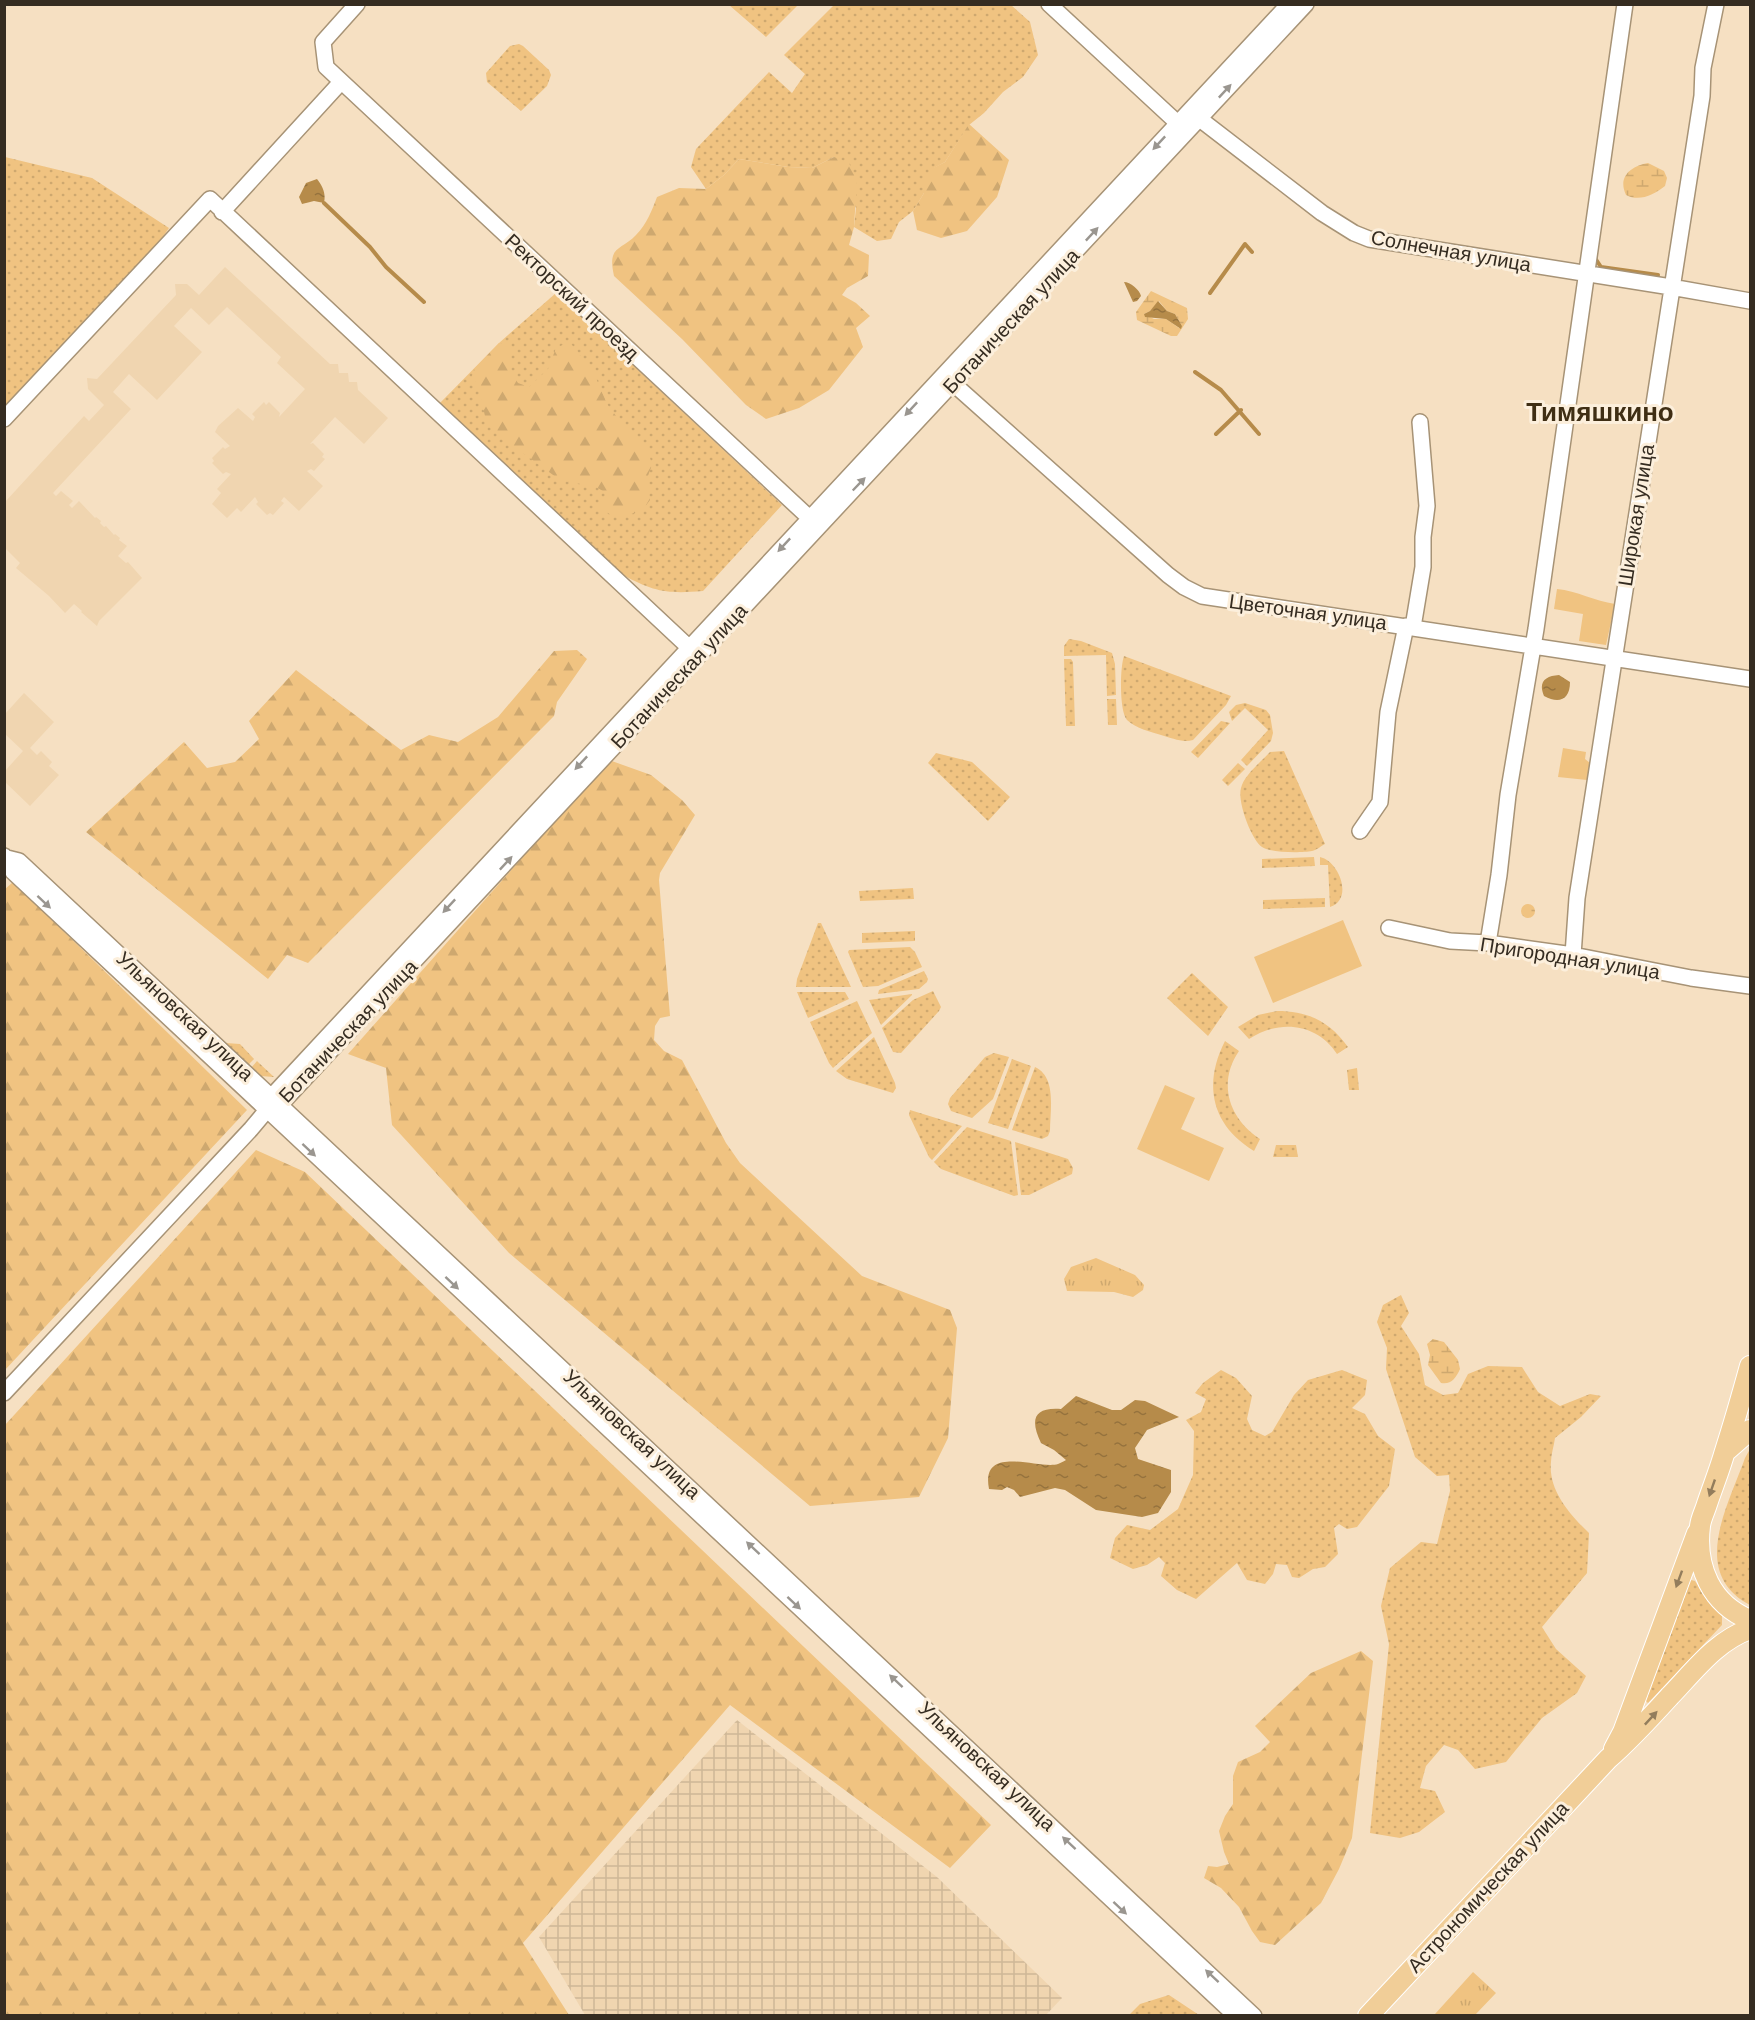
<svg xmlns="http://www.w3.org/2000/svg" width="1755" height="2020" font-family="Helvetica,sans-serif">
<defs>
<pattern id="industrial-grid" width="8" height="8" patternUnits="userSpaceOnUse" patternTransform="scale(1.5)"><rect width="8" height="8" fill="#f0d5b0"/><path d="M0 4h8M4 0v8" fill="none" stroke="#ceb797"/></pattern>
<pattern id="grass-dots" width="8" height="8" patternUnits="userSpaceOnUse" patternTransform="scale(1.5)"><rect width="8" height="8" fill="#f0c381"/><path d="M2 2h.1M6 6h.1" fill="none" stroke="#cea86f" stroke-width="1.8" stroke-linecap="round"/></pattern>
<pattern id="forest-firs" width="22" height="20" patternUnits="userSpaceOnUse" patternTransform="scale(1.5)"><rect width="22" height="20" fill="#f0c381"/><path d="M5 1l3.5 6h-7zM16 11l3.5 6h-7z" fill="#cea86f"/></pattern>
<pattern id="wetland-marsh" width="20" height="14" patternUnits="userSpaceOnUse" patternTransform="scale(1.5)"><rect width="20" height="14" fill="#f0c381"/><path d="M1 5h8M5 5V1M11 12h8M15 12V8" fill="none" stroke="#cea86f"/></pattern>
<pattern id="park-tufts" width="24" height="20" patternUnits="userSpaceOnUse" patternTransform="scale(1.5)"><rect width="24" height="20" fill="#f0c381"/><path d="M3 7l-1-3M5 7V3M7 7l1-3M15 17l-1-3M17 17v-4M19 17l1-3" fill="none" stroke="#cea86f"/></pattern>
<pattern id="water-ripples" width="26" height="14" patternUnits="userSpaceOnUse" patternTransform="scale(1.5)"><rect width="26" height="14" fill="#b68b4a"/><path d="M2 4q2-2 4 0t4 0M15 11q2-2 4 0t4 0" fill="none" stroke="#95723d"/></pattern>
</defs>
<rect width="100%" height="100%" fill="#f6e0c2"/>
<!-- built -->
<path fill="#f0d5b0" d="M225,267l105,97h8l1,9h9l1,9h8l1,8 30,28 -24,26 -29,-27 -25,27 3,-1 11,11 -2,3 3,2 -11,12 -3,-2 -4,2 16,15 -24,25 -15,-14 -3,4 3,2 -11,12 -3,-2 -3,2 -11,-11 2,-2 -3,-5 -14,15 -4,-4 -10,10 -15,-14 9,-11 -4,-4 14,-15 -5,-2 -3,2 -11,-11 2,-2 -2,-3 11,-11 2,2 5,-3 -15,-14 3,-6 20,-18 15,13 2,-4 -3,-3 12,-12 2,3 3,-3 11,11 -1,4 26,-28 -28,-26 4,-6 -54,-50 -18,18 -18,-17 -17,18 28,26 -45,48 -28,-26 -16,18 18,17 -78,84 3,3 5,-5 12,10 -4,4 3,3 7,-7 16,17 1,-1 5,4 -1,2 4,4 2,-1 8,9 1,-1 5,4 -1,2 8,6 -9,10 8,7 2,-1 14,16 -43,43 -2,5 -16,-14 1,-1 -8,-7 -9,9 -16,-17 -33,-28 4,-5 -15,-15v-46l79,-86 5,5 15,-16 -16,-16 -1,-11 10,1 79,-84 -1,-11h12l12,11z
M24,693l30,29 -24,26 7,7 4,-4 11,11 -3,4 10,9 -29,31 -25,-24v-11l18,-20 -18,-17v-20z"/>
<!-- industrial -->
<path fill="url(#industrial-grid)" d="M737,1720l200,157 125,121 -17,18 -460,-1 -46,-78z"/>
<!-- grass -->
<path fill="url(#grass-dots)" d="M729,5h69l-32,32z
M834,5h177l19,17 8,33 -15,22 -20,15 -19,21 -15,12 -24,37 -11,6 -9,9 -1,16 -11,18 -14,11 -8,17 -14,2 -23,-14 2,-19 -22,-51 -22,11 -24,-1 -49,-8 -15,16 -18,14 -15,-22 5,-18 73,-77 23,21 13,-19 -21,-19z
M519,44l4,2 26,24 2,5 -4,11 -26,25 -34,-29 -1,-9 24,-27z
M5,157l87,21 77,50 -9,13 -155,165z
M556,293l226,212 -79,86c-35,3 -49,1 -80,-16l-181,-169 -2,-3 59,-60z
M1069,639l12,2 31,12 3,11 1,31 -9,1 -1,-41 -42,1v-10z
M1124,656l107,40 -5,9 -33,35c-11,3 -21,-2 -32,-5 -10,-3 -26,-7 -34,-15 -8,-9 -7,-53 -3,-64z
M1064,659h7l2,3 2,64h-9z
M1107,699h9l1,26h-9z
M1245,703l21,7 4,5 3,18 -2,8 -24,25 -6,-6 27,-30 -23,-22 -13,13 -3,-9 7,-7z
M1221,721l9,2 -32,35 -7,-6z
M1284,751l41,93c-4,2 -8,6 -13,7 -10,2 -42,2 -50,-4 -11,-8 -25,-46 -21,-59 3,-13 20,-26 29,-36z
M936,753l36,9 38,35 -22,24 -60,-58z
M1238,763l7,6 -17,17 -6,-6z
M1314,857l1,9 -53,2v-9z
M1320,857c19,4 34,42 10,50l-2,-42h-8z
M913,888l1,11 -54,2 -1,-10z
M1325,898v9l-62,2v-9z
M818,923h3l30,64h-55l1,-8z
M915,931v10l-53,2v-10z
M910,947l5,5 7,15 -44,19 -15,1 -15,-35 1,-2z
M924,971l4,8 -1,3 -8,7 -41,5 1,-4z
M1192,973l36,34 -20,29 -41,-38z
M933,991l8,16 -2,4 -38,42 -8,-1 -11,-24 31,-28z
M797,992h48l4,7 -41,19z
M912,994v1l-31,30 -12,-25z
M857,1001l15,32 -39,35 -4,-5 -19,-41z
M1277,1011c32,0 53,11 71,36l-11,7c-20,-31 -58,-35 -88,-15l-11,-12 20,-12z
M874,1037l21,46 1,5 -3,5 -46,-14 -11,-8z
M1225,1041l14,10c-22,32 -10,68 21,88l-6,12c-43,-26 -51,-67 -29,-110z
M226,1043l14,1 14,15 -7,7 -23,-21z
M994,1053l15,4 -16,42 -21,19 -21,-7 -3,-7 2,-6 35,-41z
M1012,1059l19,7 -23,63 -20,-6z
M257,1061l2,2 15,14 -14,-1 -10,-7z
M1035,1067c22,10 15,44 15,64l-2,5 -6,3 -30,-9z
M1357,1068l2,22h-10l-2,-20z
M910,1110l52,16 -30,34 -3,-3 -20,-42z
M967,1127l44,14 7,54 -4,1 -73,-27 -7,-7z
M1015,1142l53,17 5,9 -1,6 -43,21h-8z
M1276,1145h20l2,12h-25z
M1401,1295l8,18 -8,13 18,28 6,31 18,10 15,-2 10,-19 20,-8 34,1 16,25 22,14 30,-12 11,2 -20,21 -26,21c-1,8 -4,16 -4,24 -3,28 19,53 38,71l-2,40 -45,54 14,22 30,27 -9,17 -35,25 -36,44 -31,7 -17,-19 -14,-5 -18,21 -6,22 15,3 10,21 -26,20 -19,6 -30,-5 19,-189 -8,-38 9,-38 31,-26 16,2 13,-53 -1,-16 -12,1 -22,-19 -29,-88 1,-21 -10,-26 6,-17z
M1221,1370l15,8 16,18 -5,23 5,11 13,6 7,-4 22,-37 14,-15 34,-10 25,10 -2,15 -13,13 13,6 13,22 17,13 -6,37 -32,41 -10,2 -8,-5 -5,4 4,26 -13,13 -12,2 -14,9 -7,-1 -5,-12 -11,-1 -3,10 -8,10 -18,-4 -10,-17 -41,36 -19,-9 -16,-14 4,-13 -6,-6 -12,8 -14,4 -23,-11 5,-20 12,-13 23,5 28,-21 15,-34 1,-44 -8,-11 15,-8 5,-13 -11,-6 8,-10z
M1750,1449v156c-61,-32 -22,-99 -5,-147z
M1691,1580l4,1 12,19 15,16v9l-74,78 -3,-3 41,-115z
M1169,1995l30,20h-70l11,-11z"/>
<!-- forest -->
<path fill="url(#forest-firs)" d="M969,124l40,36 -12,37 -30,34 -26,7 -24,-8 -4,-19 11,-18v-16l9,-9 12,-6z
M834,157l15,6 8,17 -3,47 -5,18 20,10 -1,21 -21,12 -5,7 14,8 14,13 -14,12 7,19 -34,43 -30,18 -33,11 -20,-14 -64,-66 -68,-63c-7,-31 7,-25 22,-41 11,-11 16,-25 21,-38l22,-9 27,1 18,-14 15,-16 49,8 24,1z
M569,342l6,6 21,30 11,26 25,33 17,17 3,11 -6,16 4,19 -9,12 -27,5 -15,-10 2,-7 7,-6 -12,-7 -36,-7 -55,-40 -20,-24 -7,-30 -6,-10 2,-7 25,-26 11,3 1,12 -3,10 10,15 11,4 19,-18 8,-21z
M577,650l10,9 -30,43 -3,14 -246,247 -21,-8 -19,24 -182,-147 98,-90 23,26 28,-6 24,-23 -10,-18 47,-51 105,80 28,-15 29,7 40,-25 56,-66z
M609,760l42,15 31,25 13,15 -35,58 -1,7 11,136 -10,2 -5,8 -1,14 10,11 18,9 44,83 14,20 122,113 88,34 7,18 -9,110 -29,59 -109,9 -301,-253 -117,-128 -6,-57 -38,-14z
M13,882l234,228 -242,260 -1,-480z
M256,1150l49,22 686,653 -41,43 -220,-163 -207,238 46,72h-564v-590z
M1361,1651l12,10 -21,177 -13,31 -18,34 -46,42 -15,-3 -8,-11 -13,-24 -18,-19 -17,-10 4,-12 9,1 12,-3 -5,-12 -5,-21 6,-15 8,-12v-28l5,-14 22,-10 10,-10 -15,-16 56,-53z"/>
<!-- wetland -->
<path fill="url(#wetland-marsh)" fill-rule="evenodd" d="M1648,163l16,8 3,7 -2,8c-11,9 -26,16 -39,9 -9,-19 6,-29 22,-32z
M1151,291l36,17 1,11 -11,17h-6l-34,-16 -1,-8zM1159,301l8,10 8,3 7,12 -3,2 -13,-9h-12l-10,-5 6,-3z
M1521 911a7 7 0 1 1 14 0a7 7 0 1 1-14 0Z
M1433,1339l11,3 14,18 2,9c-4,9 -9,16 -19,14l-13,-18 2,-10 -3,-11z"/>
<!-- park -->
<path fill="url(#park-tufts)" d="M1096,1258l39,17 9,10 -1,5 -10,7 -19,-5 -47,-1 -3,-12 7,-12z
M1473,1972l23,21 -21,22h-39l-1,-1z"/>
<!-- garden -->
<path fill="#f0c381" d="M1557,589c20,2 38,12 58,15l-9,41 -27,-4 4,-27 -29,-5z
M1563,748l23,4 -1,7 5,4 -3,17 -29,-3z
M1343,920l19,46 -89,37 -19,-46z
M1165,1085l30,13 -14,31 43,19 -15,33 -72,-32z"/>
<!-- water -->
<path fill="url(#water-ripples)" d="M317,179c6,8 9,14 7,24l-10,-2 -12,3 -3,-7 7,-14z
M1124,282c6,0 16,8 17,14l-4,5 -4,1z
M1158,301l9,10 8,3 7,12 -1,3 -15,-10 -21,-2 -1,-3 6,-3z
M1559,675l11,7c0,18 -11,22 -26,14 -6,-14 1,-20 15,-21z
M1076,1396l36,14h9l14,-10 10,1 34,16 -32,13 -12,18 3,11 33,11v22l-13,21 -16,4 -46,-7 -31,-20 -10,-2 -35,9 -6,-7 -7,-3 -5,3 -13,-1c-9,-46 50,-19 69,-25 3,-1 6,-3 8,-4l-12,-10 -13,-7c-11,-23 -8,-36 20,-34z"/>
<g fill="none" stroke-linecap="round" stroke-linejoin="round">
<!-- stream -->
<path stroke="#b68b4a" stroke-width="4" d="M324,203l46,44 16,20 38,35
M1595,258l6,9 57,8
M1210,293l35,-49 7,8
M1195,372l26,18 38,44
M1216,434l25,-24"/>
<defs>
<path id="minor" d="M357,4l-34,38 3,25 491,458
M1049,4l135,125
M1192,113l130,100 32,20 15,6 302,48 79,14
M222,212l119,-130
M947,378l221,197 16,12 18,9 548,83
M4,419l206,-220 486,455
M1413,627l10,-60v-30l4,-31 -7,-84
M1360,831l20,-29 8,-90 18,-86
M4,856l9,16 1223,1144
M7,858l12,3 1235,1155
M1389,928l61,13 38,2 85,12 118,23 59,8
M1488,943l11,-68 9,-80 28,-166 89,-625
M1573,955l4,-57 125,-802 1,-28 13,-64
M273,1108l7,-3 1026,-1101
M4,1393l247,-264 16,-19 4,-13 1018,-1093"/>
<path id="major" d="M1750,1366c-8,29 -16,57 -25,85 -5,18 -12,35 -18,53 -2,7 -6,14 -7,22 -5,41 11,78 50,94
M1725,1452l25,-22
M1614,1749l9,-17 74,-199
M1368,2016l240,-257c23,-20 42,-41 62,-63 25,-26 46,-55 80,-67"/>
</defs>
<!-- minor casing -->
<use href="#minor" stroke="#a79376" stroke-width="18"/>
<!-- major casing -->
<use href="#major" stroke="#fff" stroke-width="22"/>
<!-- minor -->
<use href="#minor" stroke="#fff" stroke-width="15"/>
<!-- major -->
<use href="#major" stroke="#f1ce98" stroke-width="20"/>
</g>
<!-- one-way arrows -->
<defs><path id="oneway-solid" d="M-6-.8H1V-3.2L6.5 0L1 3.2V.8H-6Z" transform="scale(1.5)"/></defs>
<g fill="#9a9690">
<use href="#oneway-solid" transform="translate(1225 91) rotate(-47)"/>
<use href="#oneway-solid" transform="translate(1159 143) rotate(133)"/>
<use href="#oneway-solid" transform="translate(1092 234) rotate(-47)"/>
<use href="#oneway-solid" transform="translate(911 409) rotate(133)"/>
<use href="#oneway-solid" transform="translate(859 484) rotate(-46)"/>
<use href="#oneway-solid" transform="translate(784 545) rotate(133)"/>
<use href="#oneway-solid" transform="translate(581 763) rotate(133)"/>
<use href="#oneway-solid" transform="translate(506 863) rotate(-47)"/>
<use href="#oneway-solid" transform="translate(44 902) rotate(43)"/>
<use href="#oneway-solid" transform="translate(449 906) rotate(133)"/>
<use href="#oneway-solid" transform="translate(309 1150) rotate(43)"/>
<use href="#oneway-solid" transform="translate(452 1283) rotate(43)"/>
<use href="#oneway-solid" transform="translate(753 1548) rotate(-137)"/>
<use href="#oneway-solid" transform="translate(794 1603) rotate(43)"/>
<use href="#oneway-solid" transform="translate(896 1681) rotate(-137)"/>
<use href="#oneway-solid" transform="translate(1069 1843) rotate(-137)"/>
<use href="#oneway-solid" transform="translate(1120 1908) rotate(43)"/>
<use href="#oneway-solid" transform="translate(1212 1976) rotate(-137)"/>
</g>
<g fill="#937d5c">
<use href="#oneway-solid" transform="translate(1712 1488) rotate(109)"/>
<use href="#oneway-solid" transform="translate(1679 1579) rotate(110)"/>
<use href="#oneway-solid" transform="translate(1651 1718) rotate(-47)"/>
</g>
<g text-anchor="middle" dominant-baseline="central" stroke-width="6" stroke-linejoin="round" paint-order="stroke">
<!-- street labels -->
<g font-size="20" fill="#352c21" stroke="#fcefdc">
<text transform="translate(1451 251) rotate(10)">Солнечная улица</text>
<text transform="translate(572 297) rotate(43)">Ректорский проезд</text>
<text transform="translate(1011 321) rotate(-47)">Ботаническая улица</text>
<text transform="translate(1636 515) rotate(-81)">Широкая улица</text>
<text transform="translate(1308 612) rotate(8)">Цветочная улица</text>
<text transform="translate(679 676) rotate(-47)">Ботаническая улица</text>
<text transform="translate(1570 958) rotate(9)">Пригородная улица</text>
<text transform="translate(185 1016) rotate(43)">Ульяновская улица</text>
<text transform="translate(348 1031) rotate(-46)">Ботаническая улица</text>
<text transform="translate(632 1434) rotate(43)">Ульяновская улица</text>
<text transform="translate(987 1766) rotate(43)">Ульяновская улица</text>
<text transform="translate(1488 1887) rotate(-47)">Астрономическая улица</text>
</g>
<!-- district labels -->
<g font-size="26" font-weight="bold" fill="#3f2e14" stroke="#fcefdc">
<text x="1600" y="412">Тимяшкино</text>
</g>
</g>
<!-- border -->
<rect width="1755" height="2020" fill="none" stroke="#352c21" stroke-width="12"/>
</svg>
